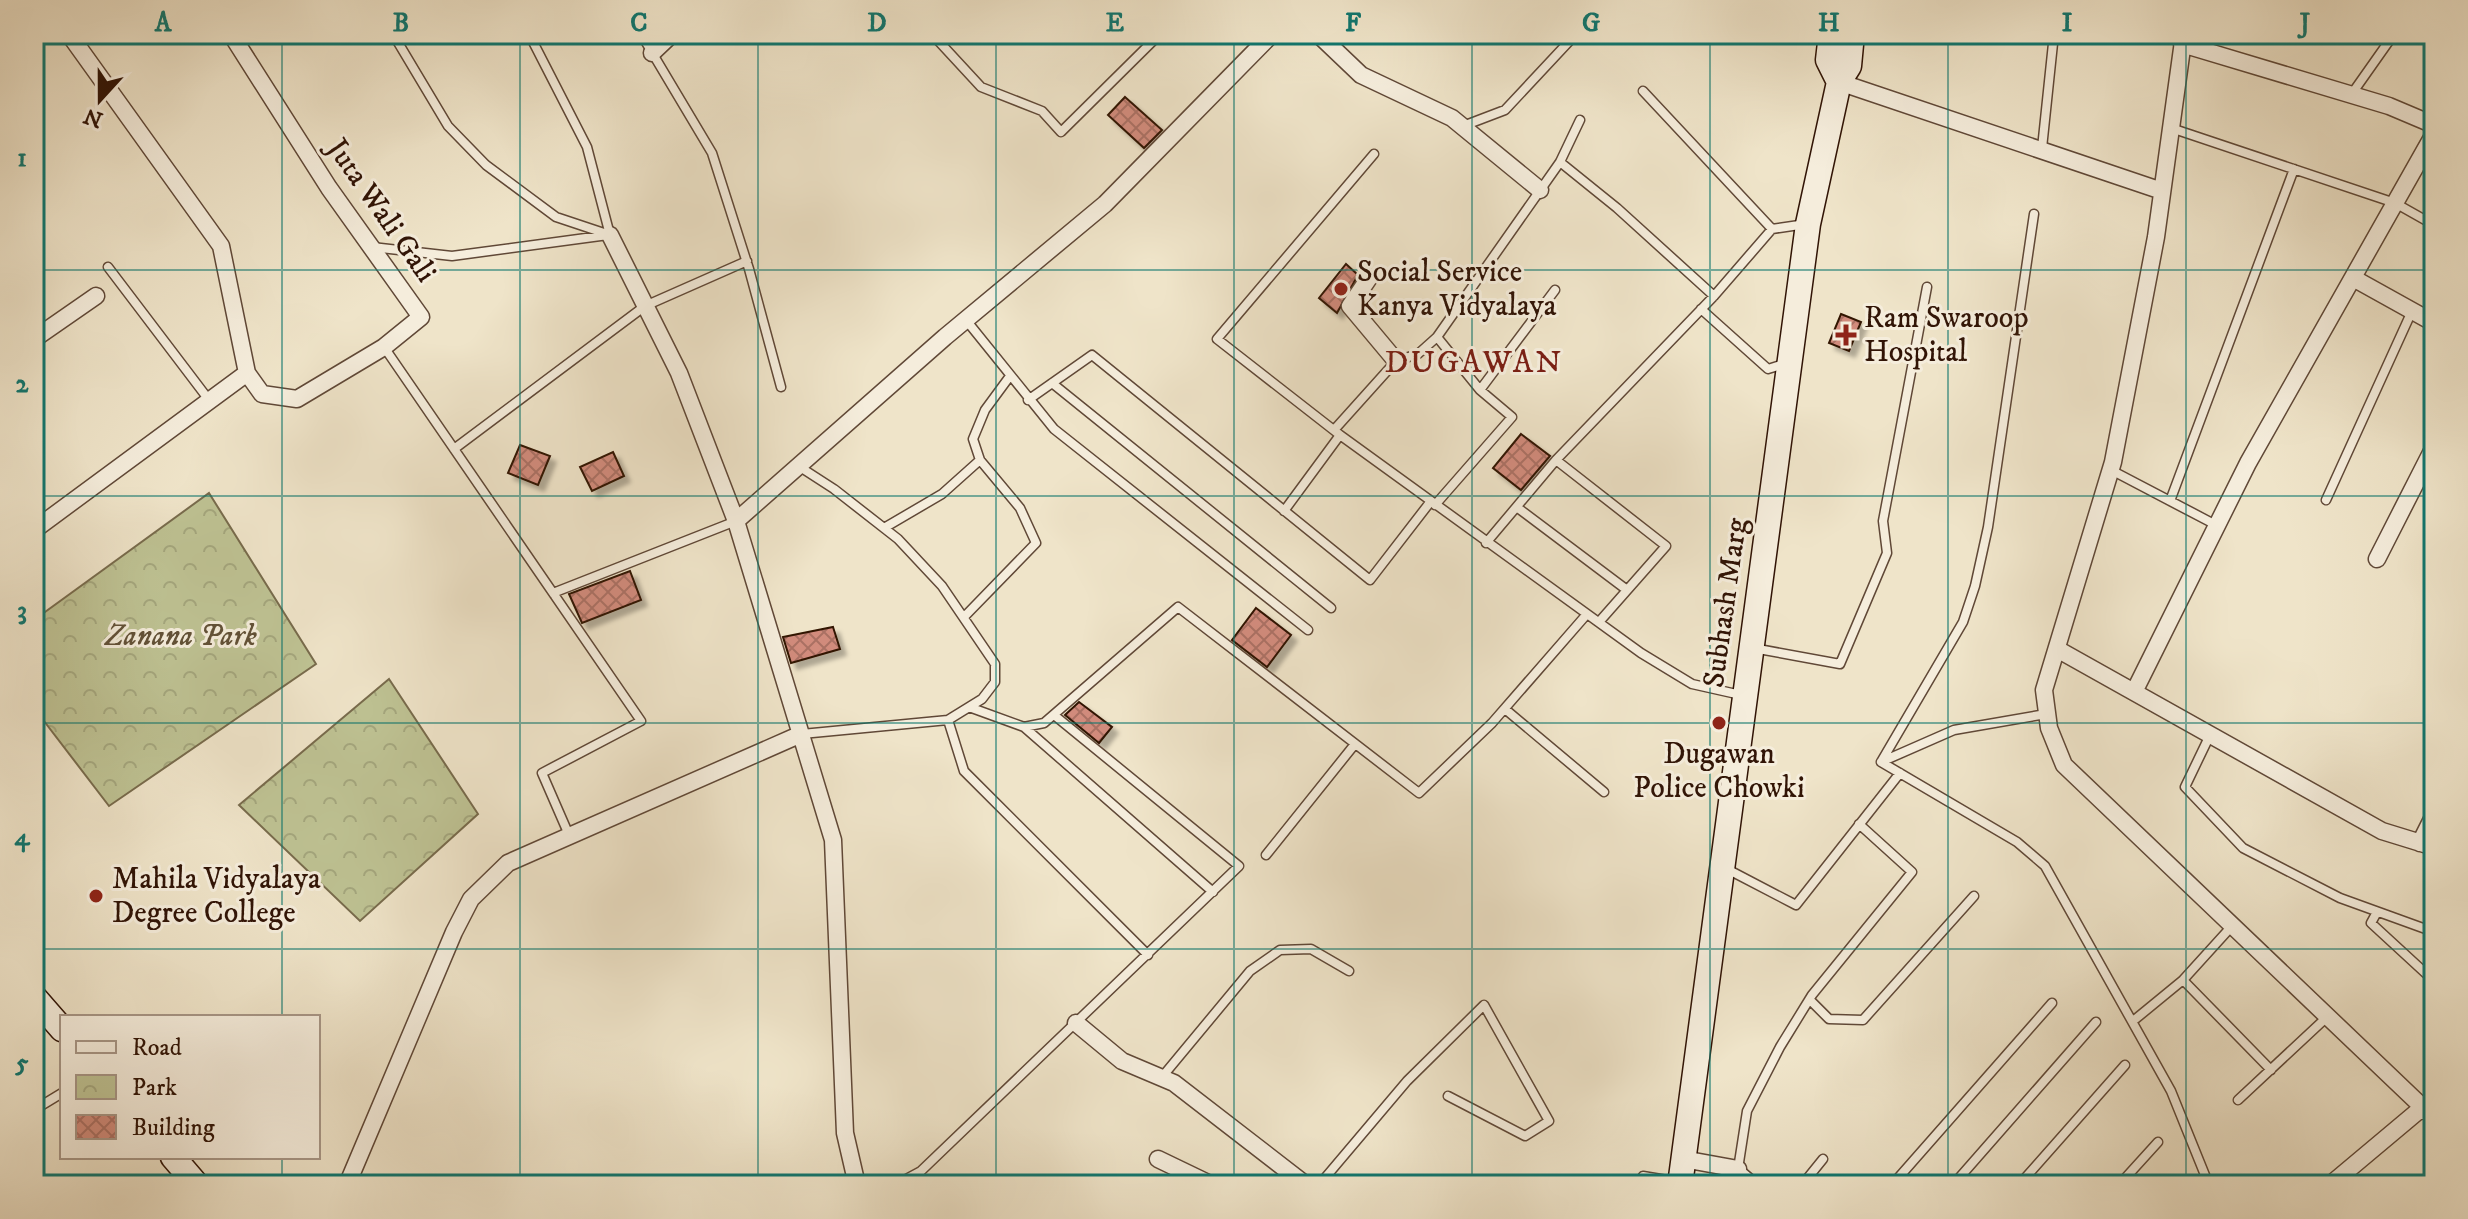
<svg xmlns="http://www.w3.org/2000/svg" width="2468" height="1219" font-family="'IM FELL DW Pica',serif">
<defs>
<pattern id="park-crowns" width="20" height="18" patternUnits="userSpaceOnUse" patternTransform="scale(2)"><rect width="20" height="18" fill="#bec293"/><path d="M2 6a3 3 0 1 1 6 0M12 15a3 3 0 1 1 6 0" fill="none" stroke="#a4a67d"/></pattern>
<pattern id="building-cross-hatch" width="8" height="8" patternUnits="userSpaceOnUse" patternTransform="scale(2)"><rect width="8" height="8" fill="#d18b7b"/><path d="M0 0l8 8M0 8l8-8" fill="none" stroke="#aa7063"/></pattern>
<filter id="shadow"><feDropShadow dx="6" dy="6" stdDeviation="2" flood-color="#0004"/></filter>
</defs>
<rect width="100%" height="100%" fill="#efe4c9"/>
<filter id="stains"><feTurbulence type="fractalNoise" baseFrequency=".0025" numOctaves="4"/><feColorMatrix values="0 0 0 0 .2 0 0 0 0 .09 0 0 0 0 .02 0 0 0 .5 -.17"/></filter>
<radialGradient id="worn" r=".72"><stop offset=".6" stop-color="#630" stop-opacity="0"/><stop offset="1" stop-color="#630" stop-opacity=".3"/></radialGradient>
<!-- park -->
<path fill="url(#park-crowns)" stroke="#786b4c" stroke-width="2" d="M209,493l107,171 -207,142 -75,-98v-88z
M389,679l89,135 -118,107 -121,-116z"/>
<!-- building -->
<path fill="url(#building-cross-hatch)" stroke="#311406" stroke-width="2" filter="url(#shadow)" d="M1125,97l37,33 -18,18 -36,-33z
M1346,264l12,11 -21,38 -18,-15z
M1841,314l20,8 -12,29 -20,-8z
M1521,434l29,22 -29,34 -28,-22z
M520,445l30,11 -12,29 -30,-12z
M613,452l11,24 -32,15 -12,-24z
M630,571l11,29 -59,23 -13,-29z
M1256,608l35,27 -24,32 -35,-27z
M833,627l7,22 -49,14 -8,-26z
M1079,702l33,25 -13,16 -34,-28z"/>
<g fill="none" stroke-linecap="round" stroke-linejoin="round">
<defs>
<path id="lane" d="M393,34l55,92 38,39 70,52 54,18
M529,34l58,113 23,88
M641,34l71,119 37,116 32,118
M932,34l49,53 61,24 19,21 99,-98
M1643,91l129,138
M2351,95l43,-61
M1463,126l42,-16 71,-76
M2171,128l224,75 39,22
M2042,148l12,-114
M1374,154l-157,185 123,96 301,218 51,31 49,11
M1560,162l57,46 97,88
M372,247l80,9 156,-21
M108,267l101,133
M1701,309l67,60 16,-5
M966,320l88,109 254,201
M1437,337l43,53 75,-100
M384,347l257,374 -99,52 27,62
M1052,383l279,225
M1028,400l64,-45 278,225 61,-79
M1334,430l62,-69 22,-7 19,-17 123,-175 20,-42
M454,449l191,-143 102,-45
M1556,460l110,86 -67,76
M800,467l34,22 64,50 44,47 53,78v18l-13,17 -34,21 -146,14
M2111,470l105,55
M2326,500l86,-189
M2170,501l124,-332
M1435,505l77,-88 -32,-27
M1518,508l109,82
M1284,511l56,-76
M884,528l58,-34 38,-34
M1486,543l70,-83 158,-164 58,-67 34,-5
M553,593l183,-72
M965,616l71,-73 -16,-35 -40,-48 -7,-21 12,-29 25,-34
M1753,648l87,16 47,-111 -4,-32 44,-234
M969,707l55,20 20,-4 134,-116 241,186 73,-70 95,-109
M1505,709l99,83
M948,720l16,51 184,184
M1024,727l189,165
M2210,735l-25,52 58,61 97,50 94,34
M1881,762l82,-140 12,-36 13,-59 46,-313
M1881,762l136,80 28,24 126,225 38,94
M1881,762l73,-32 92,-16
M1266,855l89,-111
M1725,868l71,37 104,-132
M2377,912l-6,11 63,58
M2183,980l88,90
M1811,1001l18,18 34,1 111,-124
M2133,1021l50,-41 49,-54
M1162,1077l88,-106 30,-21 31,-1 38,22
M2238,1100l89,-83
M34,1110l28,-17
M1739,1169l19,16
M895,1185l26,-14 318,-305 -185,-151
M1319,1185l88,-104 77,-76 65,116 -24,15 -77,-40
M1638,1185l5,-9 36,6
M1731,1185l7,-16 9,-58 33,-64 32,-52 100,-123 -53,-48
M1802,1185l21,-26
M1892,1185l160,-182
M1953,1185l143,-163
M2019,1185l106,-120
M2119,1185l39,-43"/>
<path id="street" d="M69,34l152,212 26,127 15,21 35,5 87,-52 37,-30 -92,-129 -98,-154
M1318,34l43,41 91,43 88,72
M2184,34l-28,203 -43,225 -69,228 5,38 15,37 370,353
M2182,44l207,62 45,19
M652,53l20,-19
M1839,82l323,109
M610,235l69,138 57,148 97,319 12,293 12,52
M1369,278l-19,28 46,55
M2353,278l81,45
M34,339l62,-43
M736,521l209,-184 160,-133 167,-170
M34,530l213,-157
M2377,559l57,-112
M2057,649l325,182 52,16
M2134,692l114,-229 186,-329
M2420,843l14,-28
M1076,1023l46,38 52,22 132,102
M1158,1159l54,26
M1683,1159l55,10
M347,1185l107,-253 17,-33 37,-36 291,-128
M2330,1185l93,-78"/>
<path id="secondary" d="M1831,34l-3,26 11,22
M34,997l28,32
M173,1157l24,28
M1680,1185l128,-961 31,-142 10,-16 3,-32"/>
</defs>
<!-- lane casing -->
<use href="#lane" stroke="#604837" stroke-width="11"/>
<!-- street casing -->
<use href="#street" stroke="#604837" stroke-width="19"/>
<!-- secondary casing -->
<use href="#secondary" stroke="#311406" stroke-width="27"/>
<!-- lane -->
<use href="#lane" stroke="#f5eddc" stroke-width="8"/>
<!-- street -->
<use href="#street" stroke="#f5eddc" stroke-width="16"/>
<!-- secondary -->
<use href="#secondary" stroke="#f5eddc" stroke-width="24"/>
</g>
<!-- grid -->
<path fill="none" stroke="#0f766e" stroke-width="2" stroke-opacity="0.55" d="M282,34v983M520,34v1151M758,34v1151M996,34v1151M1234,34v1151M1472,34v1151M1710,34v1151M1948,34v1151M2186,34v1151M34,270h2400M34,496h2400M34,723h2400M34,949h2400M282,1157v28"/>
<!-- markers -->
<g fill="#8f2418" stroke="#f5eddc" stroke-width="3">
<circle cx="1341" cy="289" r="8"/>
<path d="M1842 323h8v8h8v8h-8v8h-8v-8h-8v-8h8z"/>
<circle cx="1719" cy="723" r="8"/>
<circle cx="96" cy="896" r="8"/>
</g>
<g text-anchor="middle" dominant-baseline="central" stroke-width="6" stroke-linejoin="round" paint-order="stroke">
<!-- street labels -->
<g font-size="30" fill="#311406" stroke="#f5eddc">
<text transform="translate(381 211) rotate(55)">Juta Wali Gali</text>
<text transform="translate(1726 603) rotate(-82)">Subhash Marg</text>
</g>
<!-- poi labels -->
<g font-size="30" fill="#311406" stroke="#f5eddc" text-anchor="start">
<text x="1357" y="272">Social Service<tspan x="1357" dy="34">Kanya Vidyalaya</tspan></text>
<text x="1864" y="318">Ram Swaroop<tspan x="1864" dy="34">Hospital</tspan></text>
<text x="1719" y="754" text-anchor="middle">Dugawan<tspan x="1719" dy="34">Police Chowki</tspan></text>
<text x="112" y="879">Mahila Vidyalaya<tspan x="112" dy="34">Degree College</tspan></text>
</g>
<!-- park labels -->
<g font-size="30" font-style="italic" fill="#625137" stroke="#f5eddc">
<text x="181" y="636">Zanana Park</text>
</g>
<!-- neighbourhood labels -->
<g font-size="32" letter-spacing="2" fill="#7a1f14" stroke="#f5eddc">
<text x="1474" y="363">DUGAWAN</text>
</g>
</g>
<!-- margin -->
<rect width="2468" height="1219" fill="none" stroke="#efe4c9" stroke-width="88"/>
<!-- legend -->
<rect x="60" y="1015" width="260" height="144" fill="#f5eddc" stroke="#a79686" stroke-width="2"/>
<rect x="76" y="1041" width="40" height="12" fill="#f5eddc" stroke="#a79686" stroke-width="2"/>
<text x="132" y="1055" font-size="24" fill="#311406">Road</text>
<rect x="76" y="1075" width="40" height="24" fill="url(#park-crowns)" stroke="#a79686" stroke-width="2"/>
<text x="132" y="1095" font-size="24" fill="#311406">Park</text>
<rect x="76" y="1115" width="40" height="24" fill="url(#building-cross-hatch)" stroke="#a79686" stroke-width="2"/>
<text x="132" y="1135" font-size="24" fill="#311406">Building</text>
<!-- north arrow -->
<g transform="translate(100 100) rotate(201)" stroke="#f5eddc" stroke-width="6" paint-order="stroke">
<path d="M0-6L14 30L0 20L-14 30Z" fill="#311406"/>
<text y="-12" font-size="22" font-weight="bold" text-anchor="middle" fill="#311406">N</text>
</g>
<rect x="44" y="44" width="2380" height="1131" fill="none" stroke="#0f766e" stroke-width="3"/>
<g font-size="26" text-anchor="middle" font-weight="bold" fill="#0f766e">
<text x="163" y="31">A</text>
<text x="401" y="31">B</text>
<text x="639" y="31">C</text>
<text x="877" y="31">D</text>
<text x="1115" y="31">E</text>
<text x="1353" y="31">F</text>
<text x="1591" y="31">G</text>
<text x="1829" y="31">H</text>
<text x="2067" y="31">I</text>
<text x="2305" y="31">J</text>
<text x="22" y="166">1</text>
<text x="22" y="392">2</text>
<text x="22" y="619">3</text>
<text x="22" y="845">4</text>
<text x="22" y="1071">5</text>
</g>
<rect width="100%" height="100%" filter="url(#stains)"/>
<rect width="100%" height="100%" fill="url(#worn)"/>
</svg>
